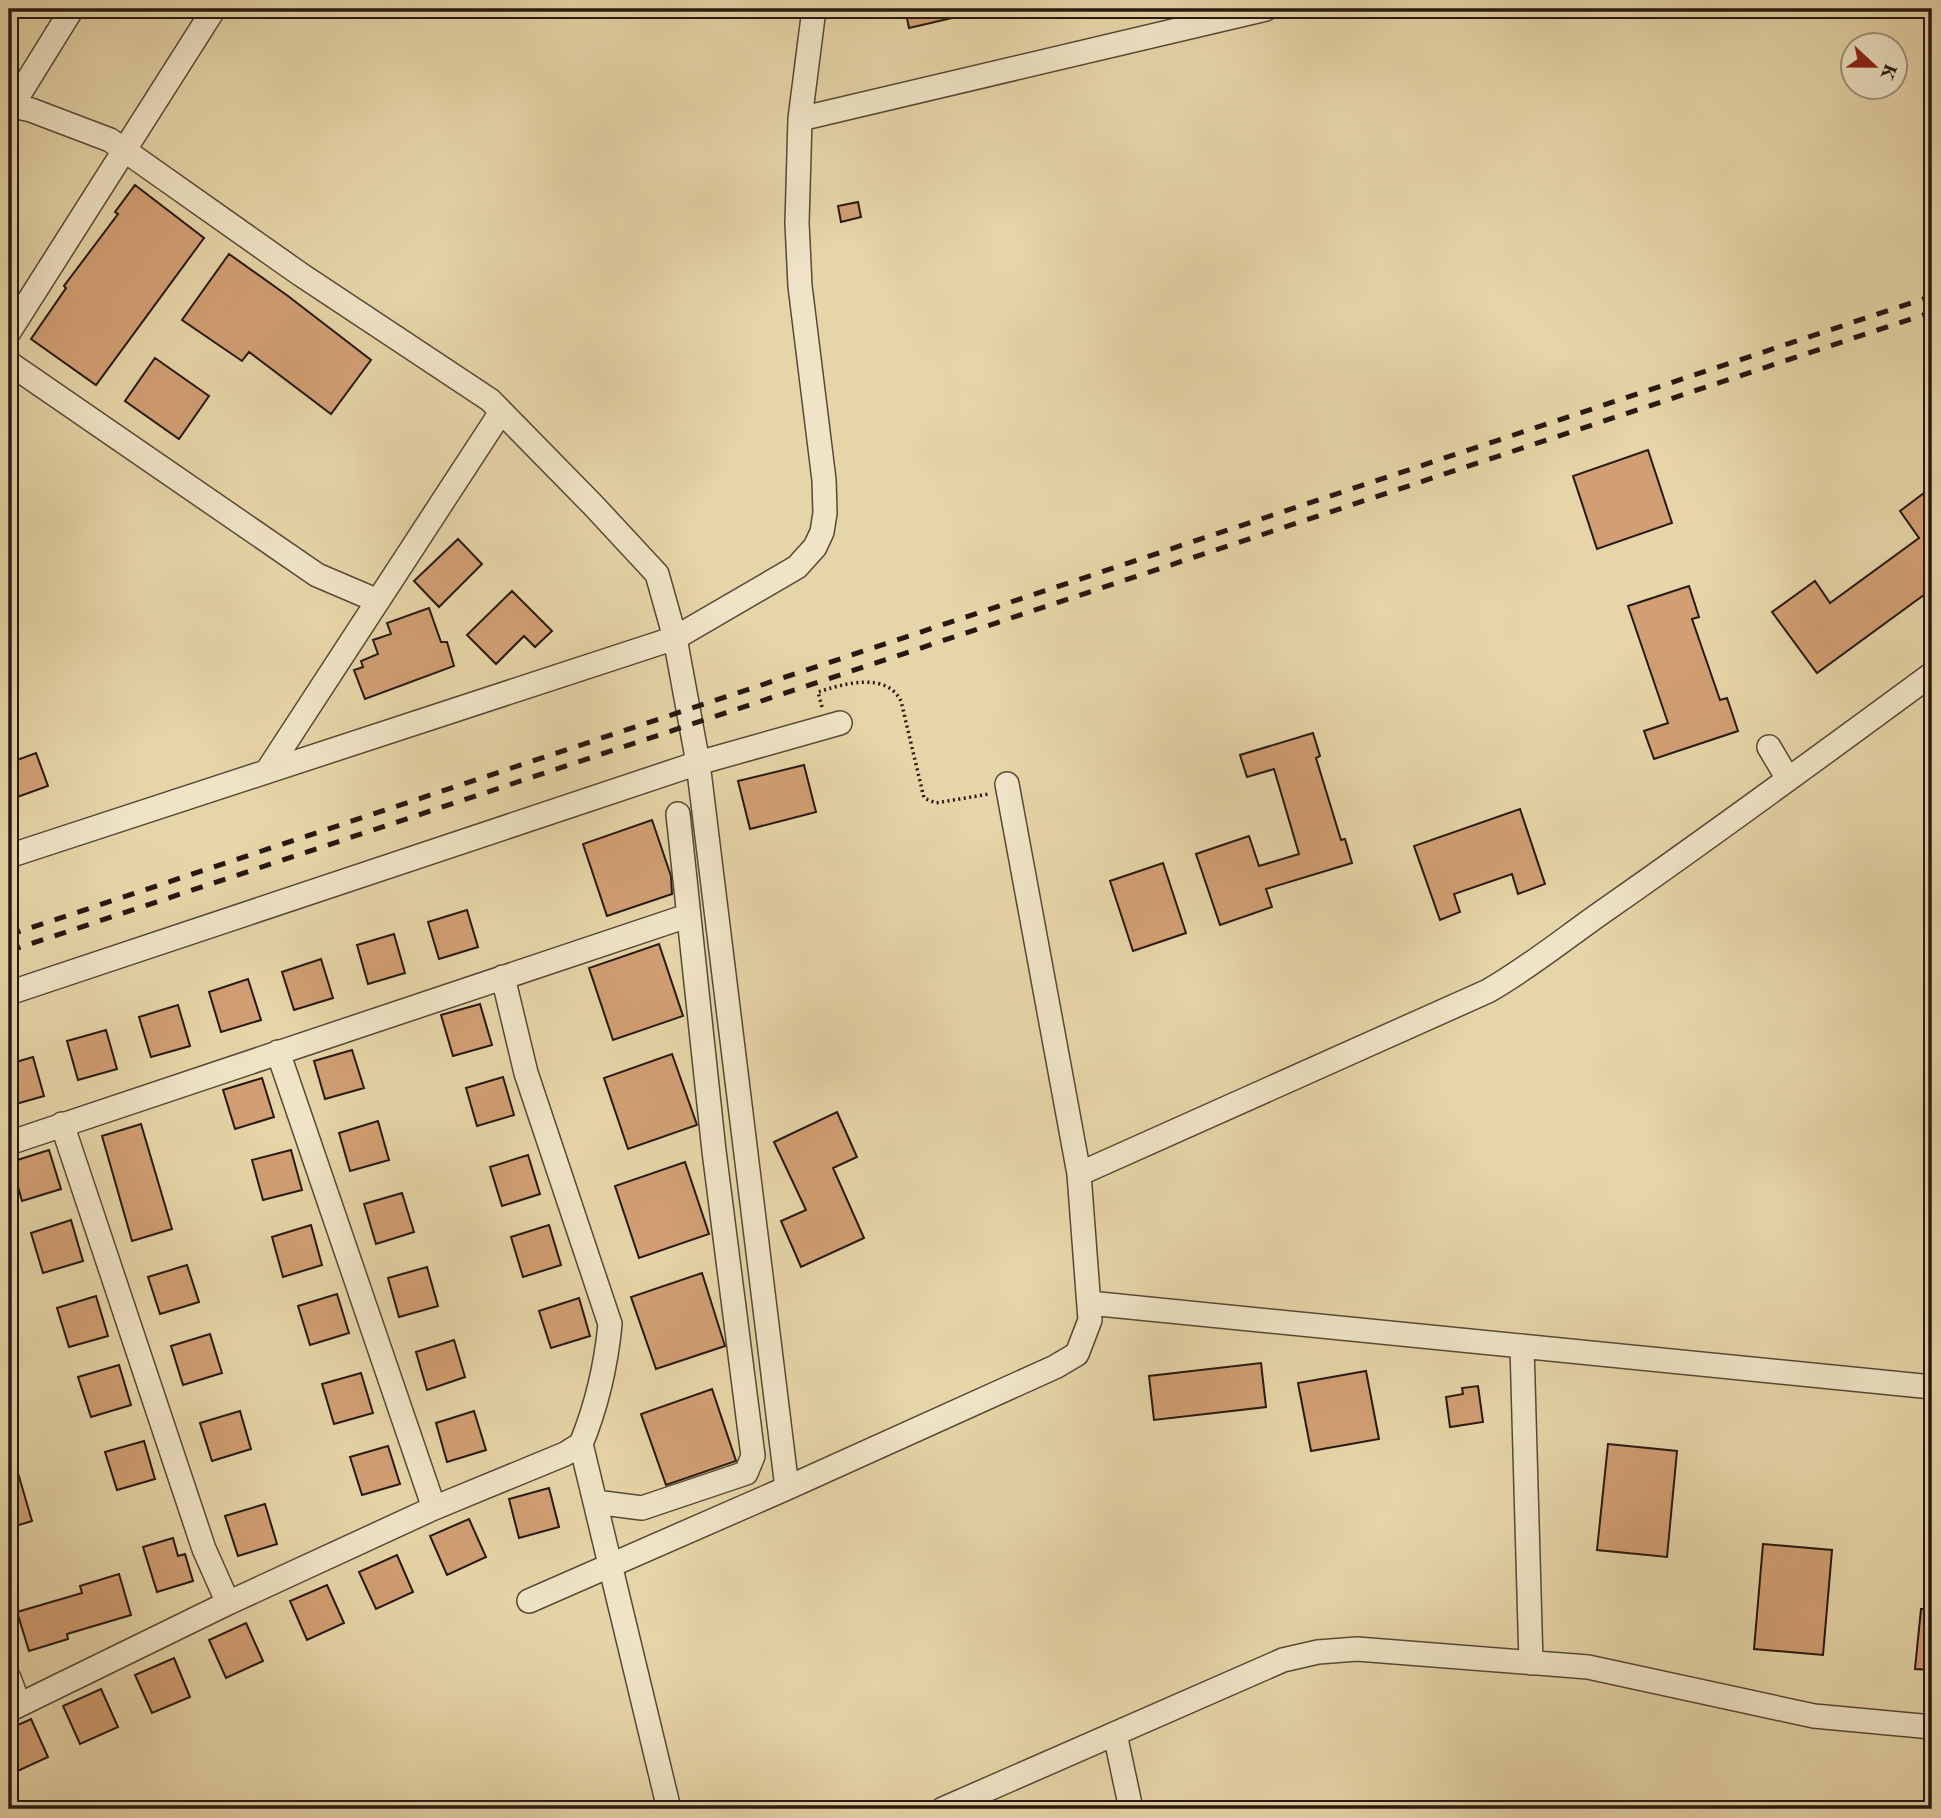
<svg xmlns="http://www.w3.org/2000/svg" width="1941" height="1818" font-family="'EB Garamond',serif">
<rect width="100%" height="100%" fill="#e6d5a8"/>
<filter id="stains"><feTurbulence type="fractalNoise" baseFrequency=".00286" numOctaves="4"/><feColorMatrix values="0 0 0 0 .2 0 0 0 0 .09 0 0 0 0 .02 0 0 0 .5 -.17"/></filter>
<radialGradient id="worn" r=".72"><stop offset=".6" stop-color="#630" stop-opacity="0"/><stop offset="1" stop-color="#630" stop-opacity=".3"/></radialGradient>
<!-- building -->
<path fill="#d19f73" stroke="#271910" stroke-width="2" d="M905,9h60v6l-56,13z
M135,185l69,53 -108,147 -65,-46 35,-51 -2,-2 54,-72 -3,-2z
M858,202l3,15 -20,5 -3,-16z
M229,254l59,42 83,64 -40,54 -82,-62 -7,9 -60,-41z
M155,358l54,38 -30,43 -54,-38z
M1648,450l24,73 -75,26 -24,-73z
M1932,487v102l-115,84 -45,-61 43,-31 15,22 89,-65 -19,-27z
M458,539l24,25 -43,43 -25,-26z
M1689,586l10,31 -7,2 28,81 7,-2 11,33 -84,28 -10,-28 24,-8 -40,-117z
M512,591l40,40 -17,16 -11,-11 -28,28 -29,-29z
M429,608l12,34h6l7,24 -89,33 -11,-29 9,-3 -2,-6 17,-7 -5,-14 18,-6 -4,-11z
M1313,733l7,23 -4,2 25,82 4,-1 7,24 -86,26 6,18 -52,18 -24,-71 53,-18 10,30 40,-12 -25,-85 -27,8 -7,-22z
M36,753l12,33 -39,14v-37z
M804,765l12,47 -66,17 -12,-48z
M1520,809l25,75 -27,10 -6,-20 -58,20 6,18 -20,8 -26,-74z
M652,820l19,56 1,18 -65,22 -24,-72z
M1163,863l23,70 -53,18 -23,-70z
M467,910l11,37 -39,12 -11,-37z
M394,934l11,39 -37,11 -11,-39z
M659,944l24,72 -70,24 -24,-72z
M321,959l12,39 -39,12 -12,-38z
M248,979l13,41 -40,12 -12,-40z
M480,1004l12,41 -39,11 -12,-41z
M178,1005l12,41 -39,11 -12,-40z
M106,1030l11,39 -39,11 -11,-39z
M352,1050l12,38 -39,11 -11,-38z
M672,1054l25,71 -69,24 -24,-71z
M33,1057l11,39 -35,10v-42z
M503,1077l11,38 -37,11 -11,-38z
M262,1078l12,39 -39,12 -12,-39z
M837,1112l20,45 -24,11 31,70 -63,29 -20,-46 25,-11 -32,-68z
M378,1121l11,39 -39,11 -11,-38z
M141,1124l31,105 -40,12 -30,-105z
M49,1150l12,39 -39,12 -11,-39z
M291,1150l11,40 -39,10 -11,-40z
M528,1155l12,39 -38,12 -12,-39z
M685,1162l24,72 -70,24 -24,-72z
M402,1193l12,39 -38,12 -12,-40z
M71,1220l12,41 -40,12 -12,-40z
M311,1225l11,40 -39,12 -11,-40z
M549,1225l12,40 -38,12 -12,-40z
M187,1265l12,37 -39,12 -12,-37z
M427,1267l11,39 -39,11 -11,-39z
M702,1273l23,73 -69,23 -25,-72z
M337,1294l12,39 -39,12 -12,-39z
M96,1296l12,40 -39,11 -12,-39z
M579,1298l11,38 -39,12 -12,-37z
M210,1334l12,39 -39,12 -12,-39z
M454,1340l11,37 -38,13 -11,-38z
M1261,1363l5,44 -112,13 -5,-44z
M119,1365l12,40 -40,12 -13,-40z
M1366,1371l13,68 -68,12 -13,-68z
M361,1373l12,40 -39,11 -12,-40z
M1478,1386l5,36 -33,5 -4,-30 17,-3 -1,-6z
M712,1389l24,72 -70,24 -25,-71z
M240,1411l11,38 -39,12 -12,-38z
M474,1411l12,39 -39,12 -11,-39z
M144,1441l11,38 -38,11 -12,-38z
M1608,1444l69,7 -10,106 -70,-7z
M388,1446l12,38 -38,11 -12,-38z
M13,1456l19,65 -23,7v-71z
M549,1488l10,39 -40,11 -10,-39z
M265,1504l12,40 -39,12 -13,-40z
M469,1519l17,38 -39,18 -17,-39z
M173,1538l5,18 7,-2 8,27 -36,11 -14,-45z
M1763,1544l69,6 -9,105 -69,-6z
M397,1555l16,37 -37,17 -17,-37z
M119,1574l12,41 -64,19 1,5 -39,12 -12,-39 65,-19 -2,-7z
M327,1585l17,38 -37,17 -17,-39z
M1921,1609h11v61l-17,-1z
M246,1623l17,38 -37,17 -17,-38z
M174,1658l16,39 -38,16 -17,-38z
M101,1689l17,38 -38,17 -17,-38z
M31,1719l17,38 -39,18v-46z"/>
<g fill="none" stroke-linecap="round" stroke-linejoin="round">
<defs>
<path id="street" d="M9,105l22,5 79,30 190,134 190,126 102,104 65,70 18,64 23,125 89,725
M12,106l60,-97
M800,119l466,-110
M9,332l205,-323
M9,363l308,212 61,26
M1769,747l19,32
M267,771l234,-359
M9,856l666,-218 122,-71 18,-20 7,-15 3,-19 -1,-33 -24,-194 -3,-63 3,-104 14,-110
M503,977l23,96 84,251c-4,42 -13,81 -29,120l88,365
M9,993l689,-230 142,-40
M278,1052l156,456
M62,1124l142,425 24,54
M9,1143l678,-227
M1079,1174l409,-183c44,-25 82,-57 123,-85 109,-76 215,-154 321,-232
M1089,1303l843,84
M1522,1346l9,317
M595,1502l47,6 104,-35 7,-17 -39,-305 -36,-337
M529,1601l258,-113 268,-121 22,-13 13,-34 -11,-146 -72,-390
M9,1678l10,27
M9,1710l219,-107 206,-95 131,-54 16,-10
M1115,1734l16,75
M943,1809l340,-149 35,-8 39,-3 231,18 226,49 118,11"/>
</defs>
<!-- street casing -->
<use href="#street" stroke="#574836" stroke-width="26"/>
<!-- path -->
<path stroke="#271910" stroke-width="3.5" stroke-dasharray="2 3.5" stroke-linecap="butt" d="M822,707l-4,-15c25,-8 68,-21 83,9l23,97 12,5 53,-9"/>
<!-- street -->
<use href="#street" stroke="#efe4c6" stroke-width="23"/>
<!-- rail -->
<path stroke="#271910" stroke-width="5" stroke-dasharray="12 12" stroke-linecap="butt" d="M9,935l1923,-639
M9,951l1923,-639"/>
</g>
<!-- margin -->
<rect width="1941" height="1818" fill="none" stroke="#e6d5a8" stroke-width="35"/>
<rect x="10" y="10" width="1920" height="1797" fill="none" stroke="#271910" stroke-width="3.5"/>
<rect x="18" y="18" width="1906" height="1783" fill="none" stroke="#271910" stroke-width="2"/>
<!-- north arrow -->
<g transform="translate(1874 66) rotate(112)"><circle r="33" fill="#efe4c6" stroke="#9f937d" stroke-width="2"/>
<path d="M0-5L12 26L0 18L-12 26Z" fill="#8f2418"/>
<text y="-10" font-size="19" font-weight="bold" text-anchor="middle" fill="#271910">K</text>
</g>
<rect width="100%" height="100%" filter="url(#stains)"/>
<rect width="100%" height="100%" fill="url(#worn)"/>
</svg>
